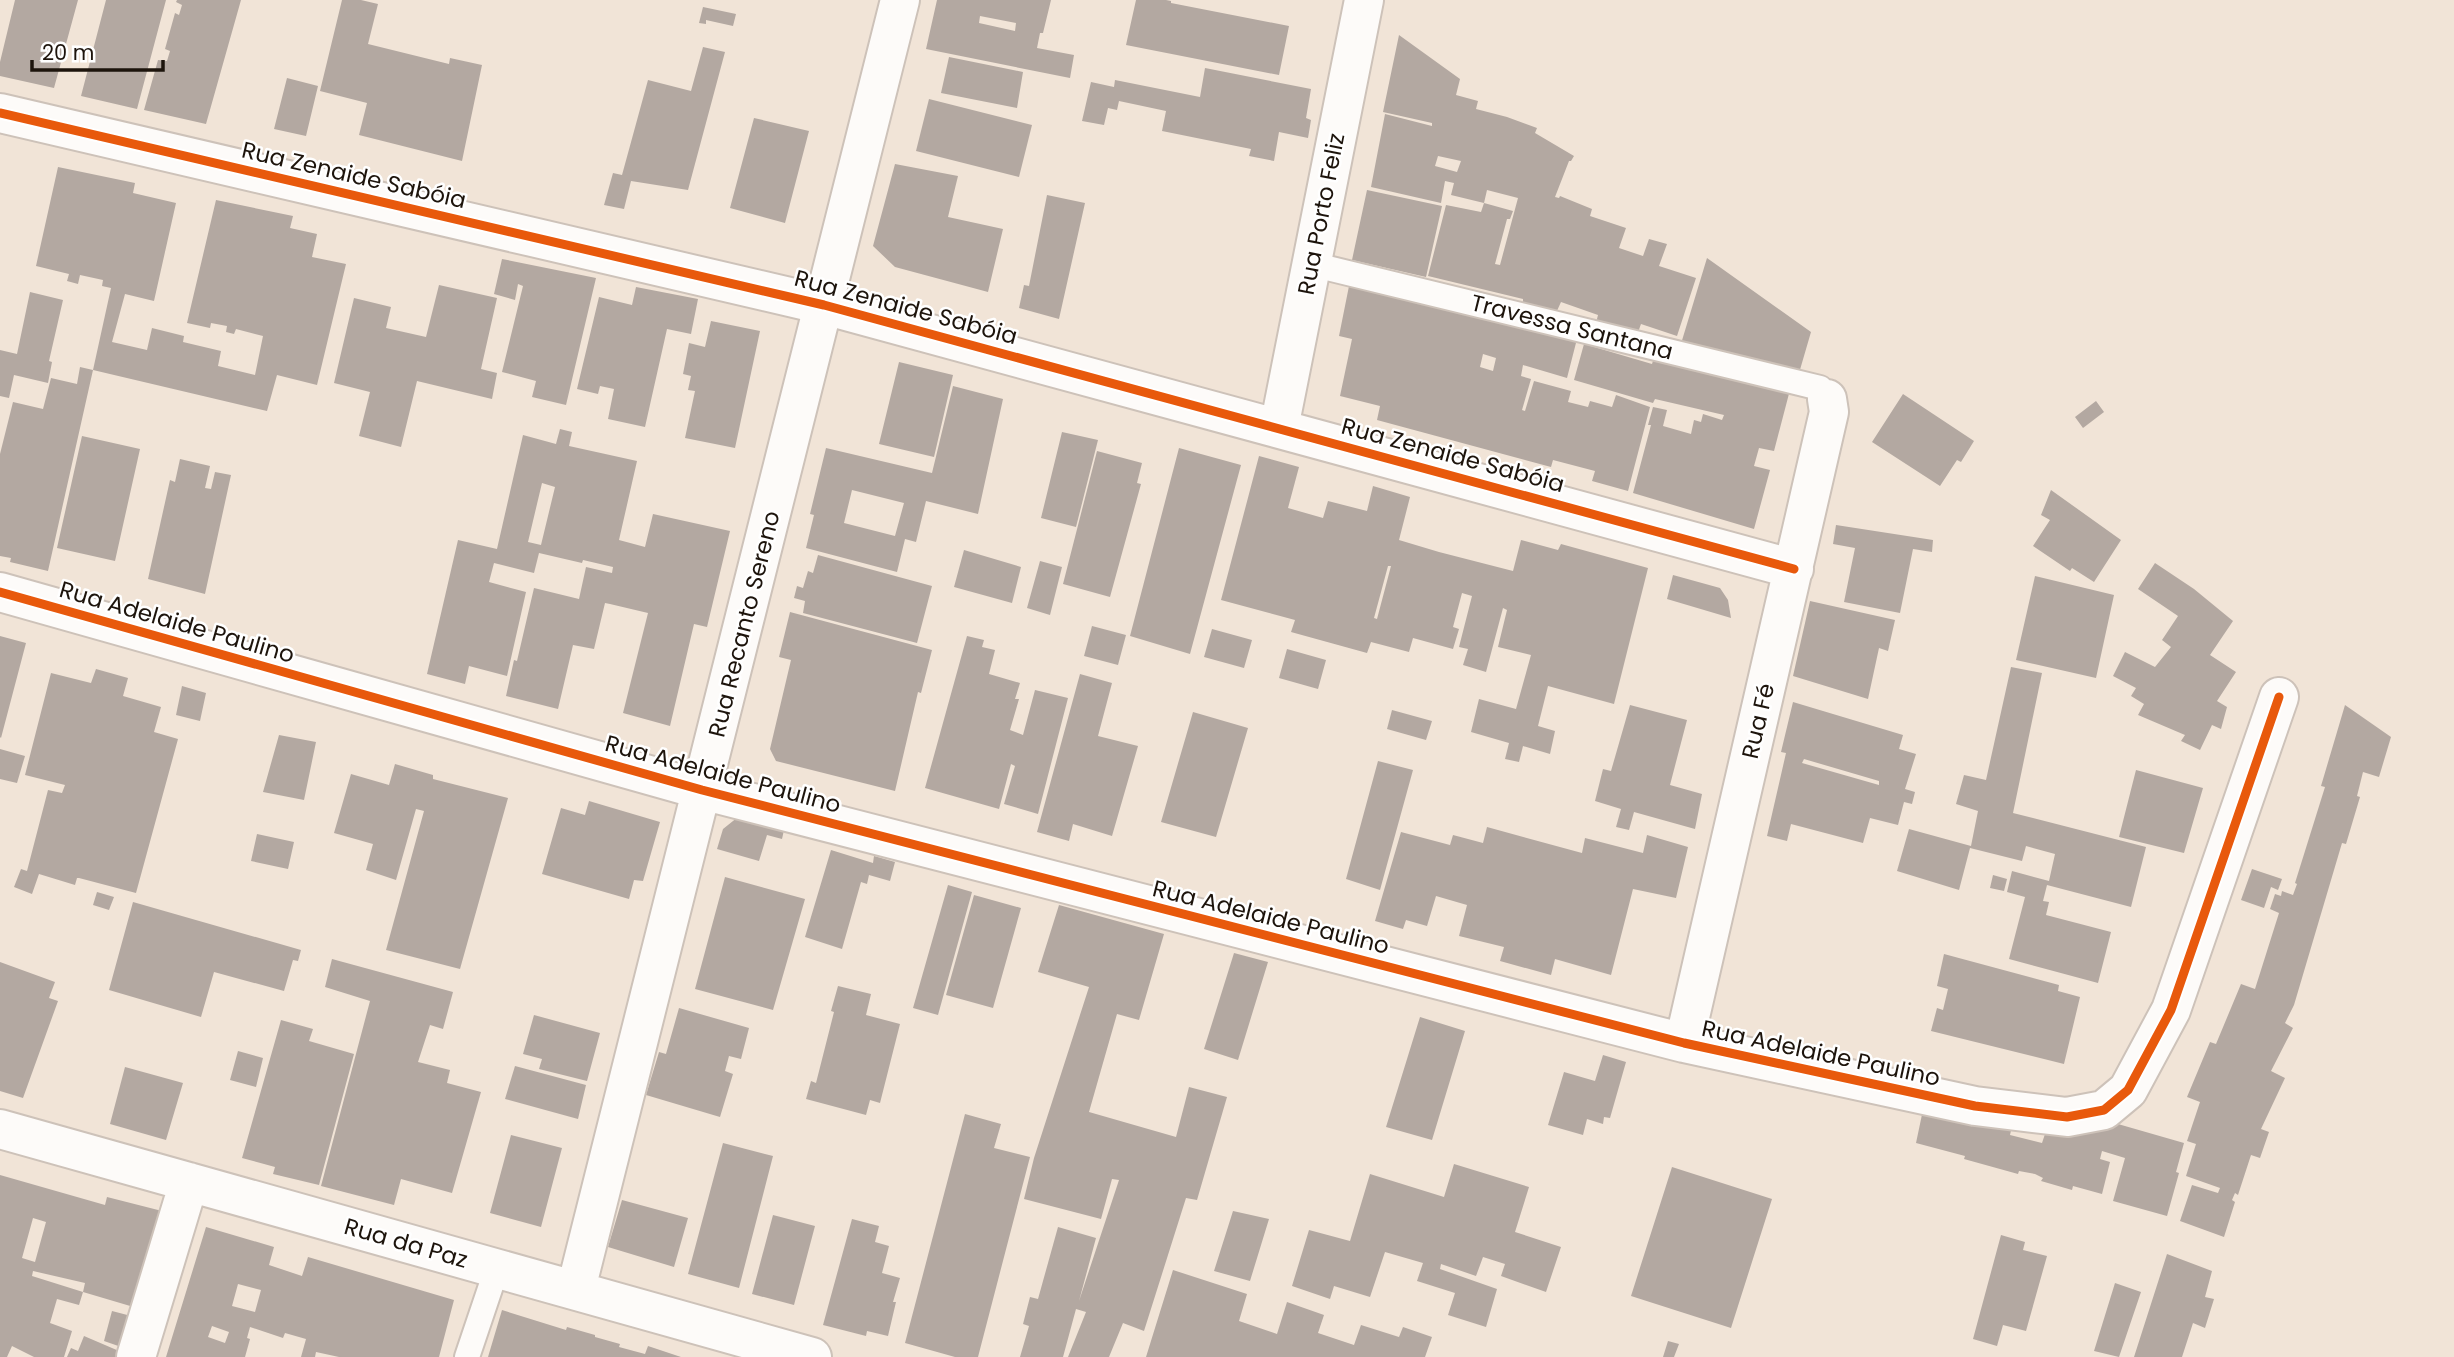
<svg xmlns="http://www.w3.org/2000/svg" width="2454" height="1357" font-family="Poppins,sans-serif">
<rect width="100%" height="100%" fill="#f1e4d7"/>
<!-- building -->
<path fill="#b3a8a1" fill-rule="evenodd" d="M15,0h63l-24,88 -54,-12v-14z
M106,0h60l-29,109 -56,-13z
M177,0h64l-35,124 -62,-14 14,-50 9,1 3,-10 -5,-2 10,-36 4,2 3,-10 -6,-3z
M342,0h19l17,4 -10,40 81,20 1,-6 32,7 -20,96 -103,-26 8,-32 -47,-12z
M937,0h114l-8,33h-3l-3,15 37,7 -4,23 -144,-29zM980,16l36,7 -1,8 -36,-8z
M1136,0h30l5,1v2l118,23 -10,49 -153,-30z
M703,7l33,7 -3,12 -27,-6v4l-7,-1z
M1399,35l61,44 -4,16 22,6 -2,8 31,8 30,11 -2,5 39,23 -3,5h-2l-14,36 4,1 1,-2 32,13 -2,7 36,12 -7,20 24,8 6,-17 18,5 -8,22 37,12 -19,58 -36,-12 -4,11 -41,-12 2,-8 -37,-13 -5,11 -33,-11v-3l-95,-23 18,-71 35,7 3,-9 29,8 -3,8h-3l-12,45 5,1 18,-67 -31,-8 -3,13 -33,-8 3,-12 -9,-2 -4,22 -70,-16 14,-73 47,12v-3l-49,-11zM1438,156l23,5 -4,11 -22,-6z
M703,47l22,5 -37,138 -57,-9 -7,28 -20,-4 9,-32 9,2 26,-95 43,11z
M949,57l74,15 -6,36 -76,-15z
M1205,68l106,21 -5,29 5,2 -3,18 -29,-6 -5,29 -25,-5 2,-7 -89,-18 4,-20 -47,-10 -2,9 -9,-2 -4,17 -22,-4 9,-39 23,5 1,-7 85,17z
M287,78l31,8 -12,50 -32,-7z
M929,99l103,26 -13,52 -103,-26z
M754,118l55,13 -24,92 -55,-15z
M895,164l63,12 -10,41 55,12 -15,63 -93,-25 -22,-21z
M58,167l77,16 -2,10 43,10 -22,98 -29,-7 -13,48 35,8 5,-22 32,8 -1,6 38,9 -3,15 37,9 8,-39 -27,-7 -2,5 -8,-2 1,-6 -16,-3 -1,5 -23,-5 29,-123 77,16 -3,12 27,6 -5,23 34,7 -29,121 -40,-10 -10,36 -174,-41 18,-82 -9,-2 1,-6 -23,-5 -2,9 -11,-3 2,-7 -33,-8z
M1367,190l75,16 -16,71 -74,-17z
M1047,195l38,8 -26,116 -40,-11 5,-23 5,1z
M1707,258l104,74 -14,48 -117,-33z
M502,259l94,19 -30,127 -34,-8 4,-16 -34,-9 21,-86 -5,-2 -3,16 -21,-6z
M1350,281l227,58 -10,39 -44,-13 -2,11 10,3 -9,31 3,1 9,-30 37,10 -3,11 20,5 2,-6 22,6 4,-12 34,12 -22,84 -36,-10 3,-10 -42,-11 -2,7 -174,-47 3,-14 -40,-10 12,-57 -13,-3zM1483,354l13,4 -3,13 -13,-4z
M439,285l58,13 -16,71 16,4 -5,26 -75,-18 -16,66 -42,-11 11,-44 -36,-9 20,-85 37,9 -5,21 40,9z
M636,287l62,12 -7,35 -24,-5 -22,98 -37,-8 6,-30 -14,-3 -2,8 -21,-5 22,-92 33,8z
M30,292l33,8 -14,61 3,1 -4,21 -34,-8 -5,23 -9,-2v-46l17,4z
M711,321l49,10 -25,117 -50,-10 10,-47 -7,-1 3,-14 -8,-2 6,-31 16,4z
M1584,344l68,20 4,-13 135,35 -17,65 -15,-3 -5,18 16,4 -16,59 -121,-36 18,-68h-3l5,-18 14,3 -4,16 28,8 3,-14 7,2 2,-8 19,6 2,-5 -69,-16 -2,4 -79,-23z
M899,362l54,13 -19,82 -55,-13z
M80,367l13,3 -45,201 -38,-9 1,-4 -11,-2v-102l13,-52 30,7 8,-31 26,6z
M953,386l50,13 -25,115 -52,-13 -10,41 -11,-3 -8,33 -91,-24 8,-33 -4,-1 16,-66 106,25zM852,490l52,13 -9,33 -51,-13z
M1903,394l71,47 -13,21 -4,-2 -17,26 -68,-44z
M2096,401l8,11 -21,16 -8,-11z
M560,429l12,3 -3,14 68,15 -18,79 26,7 8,-33 77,17 -23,96 -13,-3 -24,102 -47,-13 25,-100 -38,-9 -5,-1 -11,46 -21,-4 -15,64 -52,-13 8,-36 3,1 17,-73 45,11 7,-32 26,6 1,-6 -30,-7 -1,3 -43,-10 -5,20 -40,-10 -5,19 37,10 -19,84 -38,-10 -4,18 -38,-10 31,-134 39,9 26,-114 33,9zM542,483l13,4 -14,58 -13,-3z
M1062,432l36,8 -22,87 -35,-9z
M82,436l58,13 -25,112 -58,-13z
M1179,448l62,17 -51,189 -60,-18z
M1097,451l45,12 -5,20 4,1 -31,113 -47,-13z
M1259,456l40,11 -11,41 35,10 5,-17 39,10 6,-25 37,11 -11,43 40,12 74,19 8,-31 37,10 3,-6 87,24 -34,136 -66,-18 -10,40 17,5 -5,23 -27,-8 -4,16 -14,-3 4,-16 -38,-11 8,-33 37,10 15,-54 -33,-8 9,-37 -4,-2 -17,64 -23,-7 5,-16 -9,-2 13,-51 -10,-3 -9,34 6,2 -6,20 -40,-11 -4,14 -38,-10 -4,11 -76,-21 4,-12 -74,-20zM1388,566h3l-14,53 -3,-1z
M180,459l30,7 -5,22 6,1 4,-17 16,3 -26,119 -57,-15 22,-99 5,2z
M2051,490l70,50 -27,42 -22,-14 -2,3 -37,-25 17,-26 -9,-5z
M1836,525l97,15 -1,12 -19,-3 -13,64 -56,-11 11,-54 -22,-4z
M964,550l57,17 -9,36 -58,-16z
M818,555l114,31 -15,57 -114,-30 2,-12 -11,-3 3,-12 6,2 5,-17 5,2z
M1040,561l22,6 -12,48 -23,-7z
M2155,563l39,26 39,32 -23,34 26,17 -19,29 10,6 -6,22 -9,-4 -12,25 -19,-9 4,-6 -47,-20 6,-11 -13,-8 5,-8 -23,-12 12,-24 30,15 16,-20 -9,-7 16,-24 -40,-27z
M1673,575l47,13 8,12 3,18 -64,-19z
M2035,576l79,19 -18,83 -80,-18z
M1810,601l85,19 -7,31 -9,-3 -11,51 -75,-23z
M790,612l142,38 -11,43 -3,-1 -23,99 -119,-30 -6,-12 21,-89 -12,-3z
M1092,626l34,9 -8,30 -34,-9z
M1212,629l40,11 -8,28 -40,-11z
M0,636l26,7 -25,95 -1,-1z
M967,636l17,4 -2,7 13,3 -6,24 31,9 -5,16h4l-9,31 13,5 12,-45 33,8 -30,116 -34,-10 11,-38 -4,-2 -12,45 -74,-21z
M1287,649l39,11 -8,29 -39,-11z
M2011,667l31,6 -29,140 133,34 -15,60 -84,-22 -4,16 6,1 -3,13 65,17 -13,51 -89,-24 16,-62 -18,-5 5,-21 37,10 6,-27 -29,-8 -4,15 -52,-13 -11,42 -62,-19 12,-42 62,17 7,-35 -22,-7 8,-29 22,5z
M96,669l32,9 -5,18 38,11 -7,25 24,7 -42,154 -57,-15h-2l-2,7 -36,-11 -7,20 -18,-7 7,-18 6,2 21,-81 14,3 3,-8 -40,-10 26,-102 40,10z
M1080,674l32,9 -14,53 40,10 -26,90 -39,-12 -4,17 -32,-9z
M182,686l24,7 -6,28 -24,-6z
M1793,702l110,33 -4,14 17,5 -11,35 10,3 -3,12 -8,-2 -6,23 -28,-7 -7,25 -72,-19 -4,17 -20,-5 19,-83 -5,-1zM1804,759l75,22v4l-77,-22z
M1630,705l57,15 -17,65 32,9 -7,35 -61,-17 -5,18 -13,-3 5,-18 -26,-8 8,-32 8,2z
M2345,705l46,32 -12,40 -16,-5 -6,24 3,1 -14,47 -4,-1 -48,162 -9,18 8,5 -22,43 14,7 -24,51 8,3 -9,26 -9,-3 -13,40 -3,-2 -3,7 3,2 -11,35 -44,-16 12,-36 26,8 2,-5 -34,-12 10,-32 -9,-3 13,-39 -13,-5 23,-55 6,2 25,-60 14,5 24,-76 -9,-4 5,-15 6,2 1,-5 11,4 4,-11 -2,-1 30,-96 -4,-1z
M1392,710l40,11 -6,19 -39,-11z
M1193,712l55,16 -32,109 -55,-15z
M279,735l37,7 -12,58 -41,-8z
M0,749l25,7 -8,27 -17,-4z
M1378,761l35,9 -33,120 -34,-11z
M395,764l38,11v4l75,19 -48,171 -74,-19 38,-139 -8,-2 -20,71 -30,-10 7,-26 -39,-11 17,-59 38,11z
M2136,770l67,18 -19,65 -65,-16z
M589,801l71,21 -17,59 -9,-1 -5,19 -87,-25 19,-66 24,7z
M738,817l46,13 -2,9 -15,-4 -8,26 -42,-12 6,-20z
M1487,827l95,26 3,-15 58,15 4,-18 41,12 -12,51 -43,-9 -22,86 -56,-16 -4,16 -51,-14 4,-14 -45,-11 8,-31 -31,-9 -9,30 -21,-6 -3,9 -28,-8 26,-89 49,13 3,-10 30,8z
M257,834l37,8 -6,27 -37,-8z
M831,850l42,13 1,-7 21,6 -5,19 -21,-6 -2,9 -6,-2 -19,67 -37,-12z
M2252,869l30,10 -4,11 -7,-3 -7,21 -23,-8z
M1993,875l14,4 -3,12 -14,-3z
M725,877l80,22 -32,111 -78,-21z
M948,885l24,7 -34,123 -25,-7z
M97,892l17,5 -5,13 -16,-5z
M974,895l47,13 -28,100 -47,-13z
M133,902l168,48 -3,11 -5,-1 -9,31 -70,-19 -13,45 -92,-27z
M1059,905l105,29 -25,86 -22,-6 -28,98 87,25 13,-50 38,10 -30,103 -11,-2 -42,133 -21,-8 -14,34h-41l18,-45 -10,-3 -13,48h-43l9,-31 -6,-2 7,-27 8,2 20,-72 38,11 -17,63 40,-121 -7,-1 -11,40 -77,-20 10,-41 55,-171 -51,-15z
M1234,953l34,9 -30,98 -34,-11z
M1944,954l115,31 -1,6 22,6 -16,67 -133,-33 6,-23 6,2 5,-21 -11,-3z
M332,959l121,33 -10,37 -13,-4 -12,37 32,8 -3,13 34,9 -29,101 -51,-14 -7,26 -73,-19 49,-185 -45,-14z
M0,962l55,20 -6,16 9,3 -35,97 -23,-7z
M838,986l33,8 -5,21 34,9 -20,79 -10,-3 -4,15 -60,-16 5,-18 5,2 18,-71 -3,-1z
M679,1008l70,20 -8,31 -12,-3 -4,15 8,3 -13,43 -74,-22 13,-43 7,2z
M534,1015l66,18 -13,48 -48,-12 3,-10 -19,-5z
M1420,1017l45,14 -33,109 -46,-13z
M281,1020l32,9 -4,12 45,13 -35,131 -46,-11 2,-7 -33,-9z
M238,1051l25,7 -7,29 -26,-7z
M1603,1055l23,7 -16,56 -6,-1 -1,7 -16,-5 -4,16 -35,-10 16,-53 31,9z
M515,1066l71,19 -8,34 -73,-20z
M125,1067l58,16 -17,57 -56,-16z
M1924,1105l90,12 -4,18 32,8 7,-21 29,-1 31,9 2,-8 73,21 -8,29 3,1 -12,43 -54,-15 12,-43 -23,-7 -2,8 10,3 -8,32 -29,-8 -1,4 -31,-9 2,-3 -8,-4 -16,-3 -1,3 -54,-15 1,-3 -49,-13z
M965,1114l36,10 -7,24 36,9 -52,200h-23l-50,-14z
M511,1135l51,13 -21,79 -51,-14z
M723,1143l50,13 -34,132 -51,-14z
M1454,1164l75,23 -14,45 46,15 -15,45 -45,-16 4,-12 -22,-7 -7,19 -35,-12 -1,5 57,20 -11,38 -38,-12 7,-22 -38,-12 6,-18 -38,-11 -15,45 -36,-11 -4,13 -38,-13 17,-56 41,11 20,-67 74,23z
M1672,1167l100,32 -41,129 -100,-32z
M0,1175l105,30 2,-8 55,14 -25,97 -54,-16 2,-9 -52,-12 -1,5 51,16 -4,13 -22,-6 -7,24 22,8 -8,26h-30l-22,-11 -5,11h-7zM33,1218l13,4 -11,40 -13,-4z
M622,1200l66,18 -14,49 -66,-20z
M1233,1211l36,8 -19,62 -36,-10z
M773,1215l42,11 -21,79 -42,-11z
M852,1219l27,7 -4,16 14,4 -7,27 18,5 -7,24h3l-8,34 -21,-5 -1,5 -43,-11z
M206,1227l68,20 -5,18 33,11 6,-19 146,43 -15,57h-100l-23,-5 -1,5h-14l5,-18 -21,-6 -2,5 -33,-11 -3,11 3,1 -5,18h-79zM238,1284l23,6 -6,22 -23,-6zM212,1326l17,6 -4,11 -17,-6z
M2001,1235l24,7 -2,8 24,6 -21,75 -23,-6 -6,21 -24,-7z
M2167,1254l45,17 -7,26 9,2 -9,29 -12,-5 -11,34h-48z
M1173,1270l74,24 -8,27 38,13 10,-32 37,13 -6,18 36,12 7,-20 38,12 4,-10 29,10 -7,20h-279z
M2115,1283l26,9 -22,65 -25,-6z
M502,1310l64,20 1,-3 28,8v2l25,7 -1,3 26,7 3,-8 33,11h-193z
M112,1311l23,6 -8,32 -23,-8z
M84,1336l42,18 -2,3h-57l4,-9 7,3z
M1668,1341l11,3 -5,13h-11z"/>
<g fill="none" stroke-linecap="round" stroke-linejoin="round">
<defs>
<path id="lane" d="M1311,264l509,124 7,11
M467,1357l30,-89"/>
<path id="street" d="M0,113l824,192 970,264
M1279,428l85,-428
M0,592l702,198 982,253 291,63 92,11 37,-7 24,-20 43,-80 108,-313
M1684,1043l145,-631 -2,-13
M0,1129l812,228
M576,1289l324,-1289
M136,1357l53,-175"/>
</defs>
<!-- lane casing -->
<use href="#lane" stroke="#cdc2b9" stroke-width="28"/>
<!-- street casing -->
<use href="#street" stroke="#cdc2b9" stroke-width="42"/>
<!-- lane -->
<use href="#lane" stroke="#fdfbf9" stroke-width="24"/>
<!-- street -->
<use href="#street" stroke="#fdfbf9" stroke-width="38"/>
<defs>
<path id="cycleway" d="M0,113l824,192 970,264
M0,592l702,198 982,253 291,63 92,11 37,-7 24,-20 43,-80 108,-313"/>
</defs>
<!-- cycleway casing -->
<use href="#cycleway" stroke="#fff" stroke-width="13"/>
<!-- cycleway -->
<use href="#cycleway" stroke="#e8590c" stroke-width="9"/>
</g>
<g text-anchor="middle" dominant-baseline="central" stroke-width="5" stroke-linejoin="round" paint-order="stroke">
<!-- street labels -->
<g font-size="23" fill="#1d140c" stroke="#fff">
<text transform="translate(354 175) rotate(13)">Rua Zenaide Sabóia</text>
<text transform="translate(1321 214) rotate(-79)">Rua Porto Feliz</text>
<text transform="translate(906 307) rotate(15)">Rua Zenaide Sabóia</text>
<text transform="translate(1572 327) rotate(14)">Travessa Santana</text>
<text transform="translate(1453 455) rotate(15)">Rua Zenaide Sabóia</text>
<text transform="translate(177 622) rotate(16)">Rua Adelaide Paulino</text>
<text transform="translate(744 624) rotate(-76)">Rua Recanto Sereno</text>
<text transform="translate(1758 721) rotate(-77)">Rua Fé</text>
<text transform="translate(723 774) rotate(15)">Rua Adelaide Paulino</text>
<text transform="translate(1271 917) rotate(14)">Rua Adelaide Paulino</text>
<text transform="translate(1821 1053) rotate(12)">Rua Adelaide Paulino</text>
<text transform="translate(406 1243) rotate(16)">Rua da Paz</text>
</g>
</g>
<!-- scale -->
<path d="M32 60v10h131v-10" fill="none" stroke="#1d140c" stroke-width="3.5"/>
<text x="42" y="60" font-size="21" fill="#1d140c" stroke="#ffffff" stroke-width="5" paint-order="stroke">20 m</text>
</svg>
